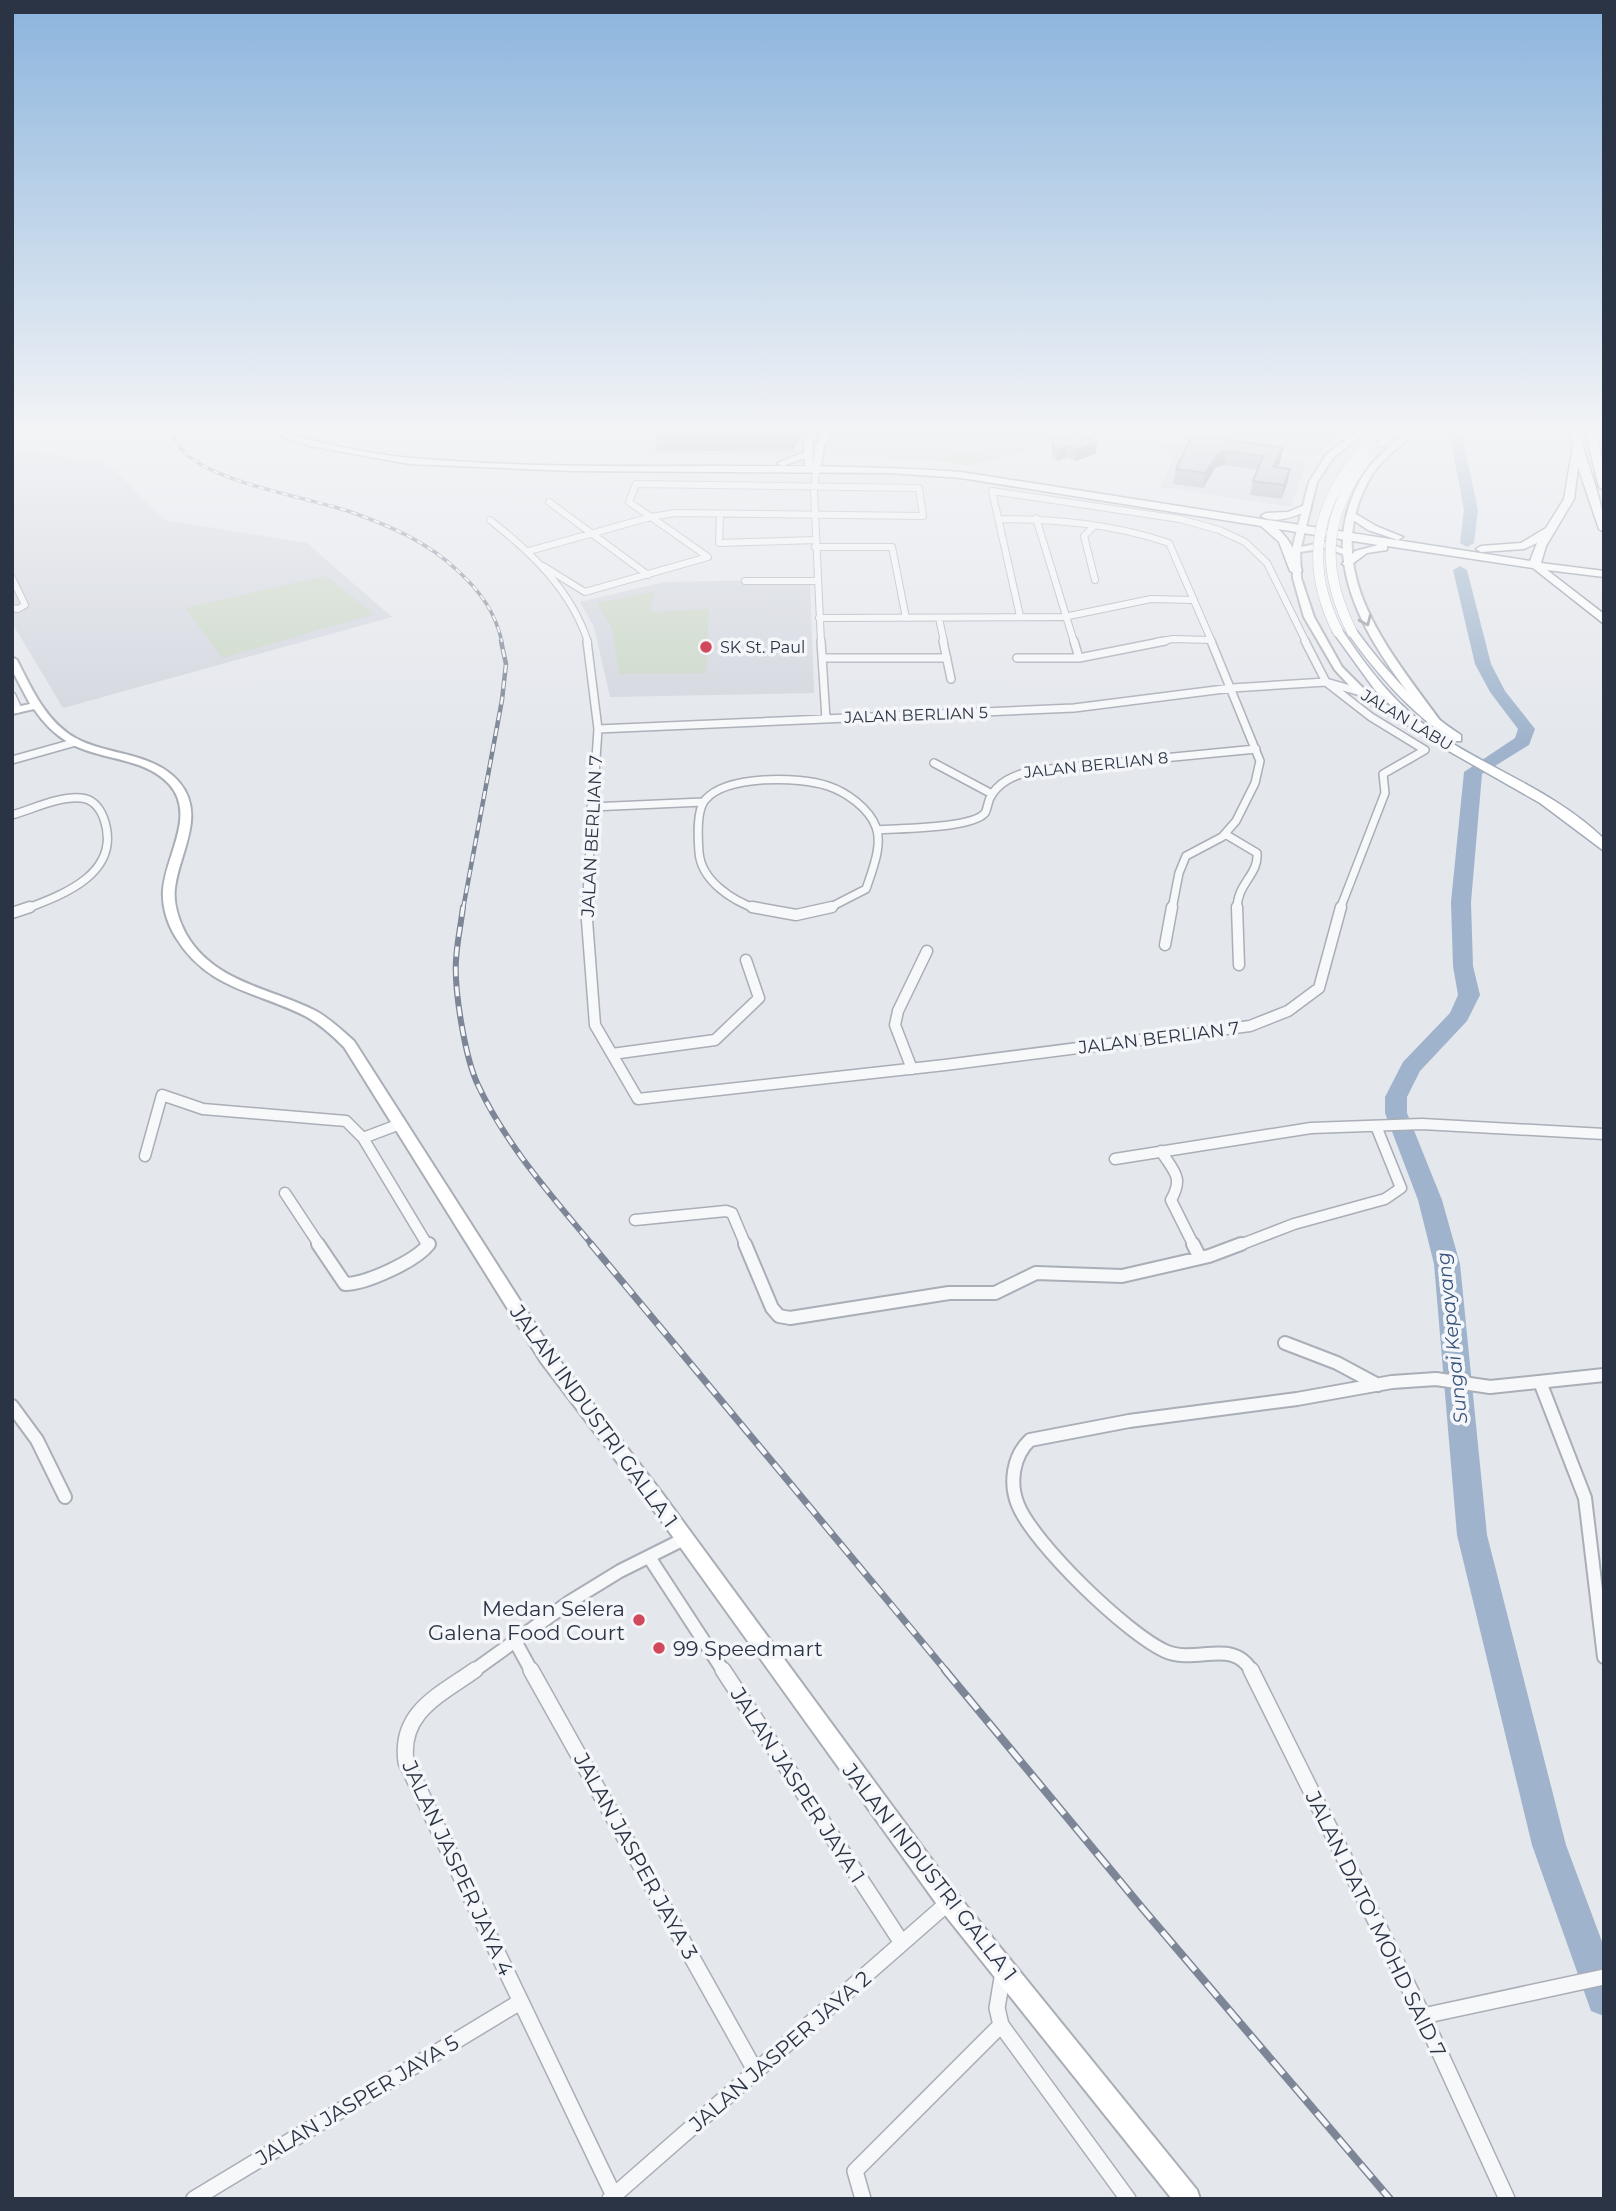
<svg xmlns="http://www.w3.org/2000/svg" width="1616" height="2211" font-family="Montserrat,sans-serif">
<rect width="100%" height="100%" fill="#e4e7ec"/>
<!-- built -->
<path fill="#d2d6de" d="M654,431h157l-8,27 -155,-5z
M834,431h184l-27,15 -60,13 -107,-3 -1,-10z
M1190,431h160l-38,25 -136,-19z
M1167,442l139,19 -15,46 -131,-20 12,-24 -12,-18z
M12,448l95,15 58,57 142,23 85,74 -329,91 -51,-85z
M810,579l4,114 -204,4 -16,-70 -14,-25 84,-20z"/>
<!-- green -->
<path fill="#c9d6c5" d="M1018,431h57l-2,7 -105,28 -37,-7 60,-13 1,-7h15z
M326,576l48,38 -152,44 -37,-50z
M654,592l-4,20 59,-3 -3,64 -87,1 -7,-45 -15,-26z"/>
<g fill="none" stroke-linecap="round" stroke-linejoin="round">
<!-- river -->
<path fill="#9fb4cc" fill-rule="evenodd" d="M1449,431h12l17,79 -4,33 -7,4 -7,-4 4,-33z
M1460,566l7,4 24,94 14,27 30,38 -6,16 -47,29 -11,128 2,64 7,29 -13,26 -47,50 -13,26v16l35,87 18,64 27,271 79,310 38,102v69l-13,-5 -59,-166 -75,-310 -23,-271 -16,-64 -33,-87v-16l18,-35 47,-49 8,-18 -5,-29 -2,-64 13,-130 51,-34 3,-9 -28,-37 -15,-28 -22,-94z"/>
<defs>
<path id="street-far4" d="M816,470l-2,21 7,151
M636,484l283,4 4,28 -248,-3 -24,4 -22,-15z
M549,502l99,73
M720,514l-1,29 96,-3
M1036,518l38,124
M999,519c58,0 114,5 170,24l43,99
M490,520c42,33 81,70 98,122
M1094,526l-10,10 11,44
M815,547h77l14,71
M529,551l122,-34
M543,566l42,26 123,-35 -57,-40
M12,578l13,27 -7,4 -6,-1
M745,581h72
M1020,616l-28,-125 188,28 39,11 26,12 22,21 39,79
M819,618l245,-1 87,-18 43,1
M939,618l5,24
M1156,642l17,-3 38,1"/>
<path id="street-far3" d="M821,641l5,78
M943,641l8,38
M1074,641l5,17
M1305,641l21,41 45,35 54,33 -42,24 2,19 -45,116
M822,658h125
M1017,658h62l86,-17
M12,696l6,13
M598,729l476,-21 158,-20 94,-6 31,9
M12,760l64,-18
M934,763l58,31
M591,807l112,-5
M12,815c21,-6 47,-19 69,-17 12,1 19,10 23,21 18,53 -38,75 -79,90
M877,830c21,-2 94,-1 108,-17 2,-3 3,-11 5,-15 8,-16 23,-22 40,-27l226,-22
M1225,834l32,19c2,22 -20,30 -20,56
M586,909l12,-180 -11,-88
M757,909c-24,-8 -56,-28 -58,-57 -1,-13 -3,-41 6,-52 21,-25 94,-24 123,-14 18,6 41,22 48,41 7,18 -4,44 -10,62l-39,20
M1172,909l7,-36 7,-17 36,-19 14,-16 19,-38 5,-22 -49,-120"/>
<path id="street-far2" d="M586,907l9,118 43,74 307,-34 305,-39 38,-15 31,-23 22,-81
M752,907l44,8 36,-8
M1237,907l2,58
M12,913l18,-6
M1165,945l7,-38
M612,1054l103,-14 44,-42 -13,-38
M912,1069l-17,-44 3,-14 29,-60
M363,1138l37,-14
M1161,1151c13,21 23,26 10,49l23,46
M145,1156l17,-61 41,14 143,12 17,17 65,108
M1115,1159l196,-31 111,-4 182,10
M285,1193l35,53
M635,1220l91,-9 6,2 14,33
M1237,1246l57,-22 91,-25 16,-11 -25,-62"/>
<path id="street-far1" d="M318,1244l27,40c21,0 71,-23 84,-40
M745,1244l27,64 7,8 11,2 159,-25h46l41,-20 86,3 87,-20 32,-12
M1193,1244l7,14
M1285,1343l52,20 41,22
M1540,1382l45,116 19,159
M12,1406l25,34 28,57
M649,1557l75,115
M515,1641l17,31
M472,1672l99,-71 49,-30 64,-32
M1252,1672c-18,-35 -56,-7 -87,-21 -39,-18 -131,-107 -147,-146 -9,-22 -5,-49 12,-65l99,-19 168,-22 95,-17 44,-3 54,8 114,-12"/>
<path id="street" d="M475,1670c-35,25 -76,42 -69,92l208,434
M531,1670l225,402
M723,1670l179,273
M1251,1670l172,346 84,183
M1003,1972l-6,36 4,17 127,174
M1423,2016l181,-39
M194,2199l326,-197
M610,2199l339,-297
M863,2199l-8,-28 146,-146"/>
<path id="secondary" d="M811,431h8l-7,12 1,22 3,-20 9,-14h8l-9,14 -4,25 -4,2 -11,-4 -1,-25z
M1358,431h9l-34,27 -16,24 -16,65 25,-5 17,7c-2,-27 10,-62 27,-83 11,-13 25,-22 36,-35h8c-12,16 -31,26 -41,42 -58,94 15,176 68,249l-1,2h-8c-38,-50 -83,-104 -89,-170l-18,-6 -25,4 1,26 13,39 28,50 27,27 57,34v4l-4,1 -61,-35 -26,-28 -31,-53 -11,-39 -1,-28 17,-68 18,-28z
M12,657l5,3c15,30 30,63 60,79 33,17 76,13 102,43 28,33 0,71 -4,106 -2,15 4,33 11,46 28,49 85,54 130,77 14,8 26,19 38,30l199,311 109,141 295,401 240,296 3,9h-28l-231,-289 -291,-405 -109,-143 -197,-315c-11,-11 -23,-22 -37,-30 -50,-26 -100,-27 -132,-81 -8,-13 -13,-30 -12,-45 2,-35 34,-76 6,-107 -26,-28 -70,-23 -101,-42 -14,-8 -25,-20 -34,-33l-22,5v-6l18,-4 -18,-34z"/>
<path id="primary" d="M1391,431h9l-16,15h-6v-4z
M1334,630h8c26,39 54,76 94,103 55,37 120,59 168,106v12l-64,-48 -93,-53 -35,-24 -37,-36 -42,-58z
M1348,630h8c30,41 62,77 105,105v6h-8c-43,-29 -76,-67 -106,-109z"/>
<path id="highway" d="M265,431c17,0 30,6 47,9 31,8 66,15 99,18 183,16 367,1 550,14l569,89 7,-18 -13,6 -43,3 -5,-3 5,-3 40,-3 25,-15 18,-29 9,-53 -4,-15h10c7,34 25,67 25,101l-5,-3 -21,-62 -4,32 -28,47 -5,17 63,8v6l-57,-7 57,44v10l-71,-56 -146,-22v4l-20,3 -19,14 -6,-3 13,-13 23,-6 -100,-16c13,11 19,26 24,42l-6,3 -6,-3 -11,-29 -18,-16 -300,-48 -71,-5 -318,-2 -163,-7 -99,-18z
M1585,431h10l9,35v24l-5,-3z
M808,451l3,1v4l-29,10 -5,-3z
M1307,504l4,1v4c-14,7 -36,16 -50,7l5,-3 22,-1z
M1351,511l25,15 27,11 -5,3 -30,-10 -21,-14v-4z"/>
</defs>
<!-- street-far4 casing -->
<use href="#street-far4" stroke="#a9aeb7" stroke-width="8"/>
<!-- street-far3 casing -->
<use href="#street-far3" stroke="#a9aeb7" stroke-width="10"/>
<!-- street-far2 casing -->
<use href="#street-far2" stroke="#a9aeb7" stroke-width="13"/>
<!-- street-far1 casing -->
<use href="#street-far1" stroke="#a9aeb7" stroke-width="16"/>
<!-- street casing -->
<use href="#street" stroke="#a9aeb7" stroke-width="18"/>
<!-- secondary casing -->
<use href="#secondary" stroke="#a9aeb7" stroke-width="4"/>
<!-- primary casing -->
<use href="#primary" stroke="#a3abb8" stroke-width="3"/>
<!-- highway casing -->
<use href="#highway" stroke="#8b94a3" stroke-width="3"/>
<!-- street-far4 -->
<use href="#street-far4" stroke="#f7f8fa" stroke-width="6"/>
<!-- street-far3 -->
<use href="#street-far3" stroke="#f7f8fa" stroke-width="7"/>
<!-- street-far2 -->
<use href="#street-far2" stroke="#f7f8fa" stroke-width="10"/>
<!-- street-far1 -->
<use href="#street-far1" stroke="#f7f8fa" stroke-width="12"/>
<!-- street -->
<use href="#street" stroke="#f7f8fa" stroke-width="15"/>
<!-- secondary -->
<use href="#secondary" fill="#fff" fill-rule="evenodd"/>
<!-- primary -->
<use href="#primary" fill="#fff" fill-rule="evenodd"/>
<!-- highway -->
<use href="#highway" fill="#fff" fill-rule="evenodd"/>
<defs>
<path id="rail-far4" d="M171,431c3,6 6,14 11,19 30,33 125,47 169,62 39,14 77,30 107,59 23,21 37,41 44,71"/>
<path id="rail-far3" d="M463,909l39,-209 4,-36 -5,-23"/>
<path id="rail-far2" d="M463,907c-2,17 -6,35 -7,53 -2,30 9,98 22,125 28,60 73,110 115,161"/>
<path id="rail-far1" d="M591,1244l356,428"/>
<path id="rail" d="M945,1670l198,239 247,290"/>
</defs>
<!-- rail-far4 casing -->
<use href="#rail-far4" stroke="#7d8696" stroke-width="3.5"/>
<!-- rail-far3 casing -->
<use href="#rail-far3" stroke="#7d8696" stroke-width="4.5"/>
<!-- rail-far2 casing -->
<use href="#rail-far2" stroke="#7d8696" stroke-width="6"/>
<!-- rail-far1 casing -->
<use href="#rail-far1" stroke="#7d8696" stroke-width="7"/>
<!-- rail casing -->
<use href="#rail" stroke="#7d8696" stroke-width="8"/>
<!-- rail-far4 -->
<use href="#rail-far4" stroke="#f4f6f9" stroke-width="2" stroke-dasharray="6" stroke-linecap="butt"/>
<!-- rail-far3 -->
<use href="#rail-far3" stroke="#f4f6f9" stroke-width="2.5" stroke-dasharray="8" stroke-linecap="butt"/>
<!-- rail-far2 -->
<use href="#rail-far2" stroke="#f4f6f9" stroke-width="3.5" stroke-dasharray="10" stroke-linecap="butt"/>
<!-- rail-far1 -->
<use href="#rail-far1" stroke="#f4f6f9" stroke-width="4.5" stroke-dasharray="13" stroke-linecap="butt"/>
<!-- rail -->
<use href="#rail" stroke="#f4f6f9" stroke-width="5" stroke-dasharray="17" stroke-linecap="butt"/>
<defs>
<path id="primary-bridge" d="M1338,632c-36,-71 -22,-132 32,-189
M1352,632c-32,-64 -29,-116 15,-174"/>
</defs>
<!-- primary-bridge casing -->
<use href="#primary-bridge" stroke="#a3abb8" stroke-width="11" stroke-linecap="butt"/>
<!-- primary-bridge -->
<use href="#primary-bridge" stroke="#fff" stroke-width="10"/>
</g>
<!-- wall -->
<path fill="#a1a5ae" d="M805,431l-13,20h-135l-1,-15z
M1202,436l78,26 -3,6 13,1 -3,15 -6,15 -31,-4 3,-14 5,-11 -34,-5 -9,3 -12,20 -30,-4 3,-15z
M1053,437l43,16 -20,8 -10,-4 -8,4 -6,-3z"/>
<!-- shaded-wall -->
<path fill="#83868d" d="M796,431h9l-13,20v-14z
M1097,442l-1,11 -20,8 2,-11z
M1068,446l-2,11 -8,4 1,-11z
M1283,448l-3,14 -10,19 3,-14z
M1227,451l-3,14 -9,3 -12,20 2,-15 13,-19z
M1290,469l-3,15 -6,15 3,-14z"/>
<!-- building -->
<path fill="#bbc0ca" stroke="#83868d" stroke-width="2" d="M658,431h138l-4,6 -136,-1z
M1076,434l21,8 -19,8 -10,-4 -9,4 -6,-3v-10l5,-2 8,3z
M1202,436l81,12 -10,19 17,2 -6,16 -31,-4 10,-25 -36,-5 -9,3 -13,19 -29,-4 15,-31z"/>
<!-- one-way arrows -->
<defs><path id="oneway-chevron" d="M-2-3.5L2.5 0L-2 3.5" fill="none" stroke-width="1.6" stroke-linecap="round" stroke-linejoin="round" transform="scale(1.75)"/></defs>
<use stroke="#959aa2" href="#oneway-chevron" transform="translate(1366 621) rotate(66)"/>
<!-- sky -->
<linearGradient id="sky" x2="0" y2="1"><stop stop-color="#8bb4dd"/><stop offset="0.58" stop-color="#f3f4f6"/><stop offset="1" stop-color="#f3f4f6" stop-opacity="0"/></linearGradient>
<rect width="1616" height="741" fill="url(#sky)"/>
<!-- markers -->
<g fill="#d1495b" stroke="#f4f6f9" stroke-width="2.5">
<circle cx="706" cy="647" r="7"/>
<circle cx="639" cy="1620" r="7"/>
<circle cx="659" cy="1648" r="7"/>
</g>
<g text-anchor="middle" dominant-baseline="central" stroke-width="7" stroke-linejoin="round" paint-order="stroke">
<!-- far-poi labels -->
<g font-size="16" fill="#2b3445" stroke="#f4f6f9" text-anchor="start">
<text x="720" y="647">SK St. Paul</text>
</g>
<!-- far-street labels -->
<g font-size="16" fill="#2b3445" stroke="#f4f6f9">
<text transform="translate(916 715) rotate(-2)">JALAN BERLIAN 5</text>
<text transform="translate(1407 720) rotate(31)">JALAN LABU</text>
<text transform="translate(1096 765) rotate(-6)">JALAN BERLIAN 8</text>
</g>
<!-- street labels -->
<g font-size="18" fill="#2b3445" stroke="#f4f6f9">
<text transform="translate(592 836) rotate(-87)">JALAN BERLIAN 7</text>
<text transform="translate(1159 1038) rotate(-7)">JALAN BERLIAN 7</text>
</g>
<!-- water labels -->
<g font-size="19" font-style="italic" fill="#34527a" stroke="#f4f6f9">
<text transform="translate(1452 1338) rotate(-96)">Sungai Kepayang</text>
</g>
<!-- near-street labels -->
<g font-size="21" fill="#2b3445" stroke="#f4f6f9">
<text transform="translate(594 1416) rotate(54)">JALAN INDUSTRI GALLA 1</text>
<text transform="translate(798 1785) rotate(57)">JALAN JASPER JAYA 1</text>
<text transform="translate(636 1856) rotate(61)">JALAN JASPER JAYA 3</text>
<text transform="translate(458 1868) rotate(65)">JALAN JASPER JAYA 4</text>
<text transform="translate(930 1872) rotate(52)">JALAN INDUSTRI GALLA 1</text>
<text transform="translate(1376 1924) rotate(64)">JALAN DATO' MOHD SAID 7</text>
<text transform="translate(780 2051) rotate(-41)">JALAN JASPER JAYA 2</text>
<text transform="translate(357 2100) rotate(-31)">JALAN JASPER JAYA 5</text>
</g>
<!-- near-poi labels -->
<g font-size="21" fill="#2b3445" stroke="#f4f6f9" text-anchor="end">
<text x="625" y="1608">Medan Selera<tspan x="625" dy="24">Galena Food Court</tspan></text>
<text x="673" y="1648" text-anchor="start">99 Speedmart</text>
</g>
</g>
<!-- border -->
<rect width="1616" height="2211" fill="none" stroke="#2b3445" stroke-width="28"/>
</svg>
